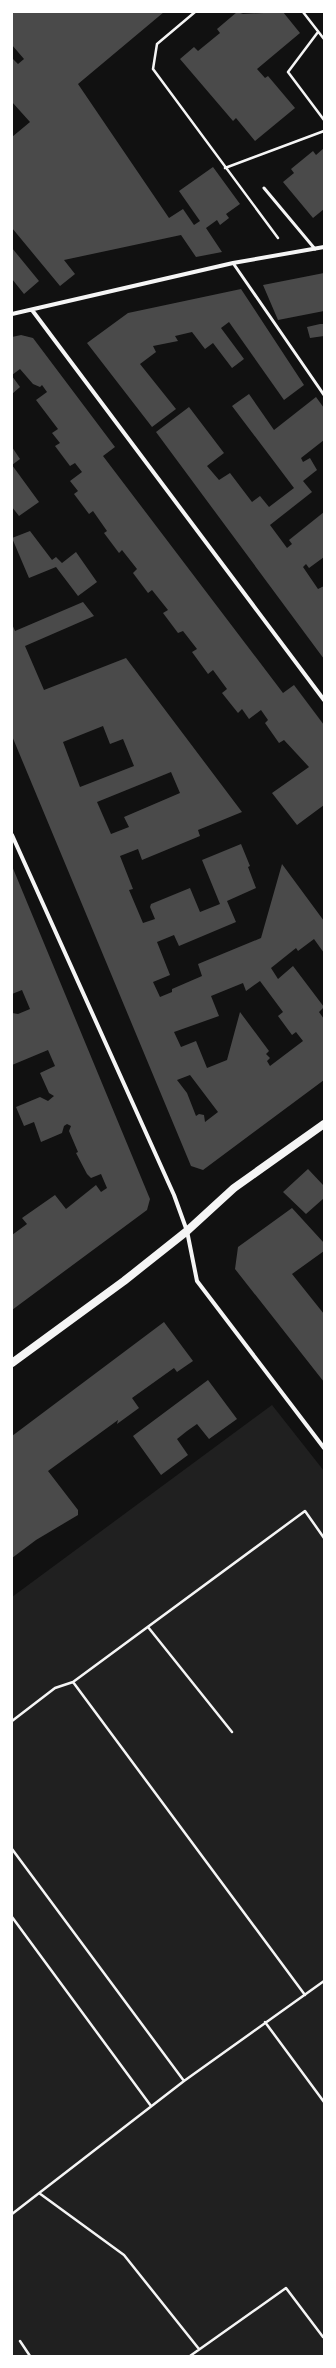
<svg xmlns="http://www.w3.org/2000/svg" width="336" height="2368" font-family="Georgia,serif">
<rect width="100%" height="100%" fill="#111"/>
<!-- green -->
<path fill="#202020" d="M272,1405l52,66v885h-312v-759z"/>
<!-- building -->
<path fill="#4a4a4a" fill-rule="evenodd" d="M12,12h152l-86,72 91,134 14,-9 11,16 6,-4 -21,-30 34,-24 27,37 -14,10 3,4 -9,7 -3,-5 -11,8 16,24 -26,5 -15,-22 -117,25 11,14 -15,12 -48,-58v-91l18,-15 -18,-20v-44l6,6 6,-5 -12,-14z
M237,12l6,2 40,-2 17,21 -43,36 8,9 3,-2 27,32 -40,33 -19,-23 -3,3 -53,-62 14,-12 4,4 22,-18 -3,-4z
M324,148v61l-11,9 -30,-36 11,-9 -3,-4 22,-18 3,4z
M12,248l27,33 -15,13 -12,-15z
M324,273v38l-46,9 -15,-35z
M241,289l63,96 -20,15 -55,-78 -8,6 23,31 -12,9 -19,-25 -8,6 -13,-17 -17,4 3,5 -25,5 3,6 -16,12 36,45 -24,18 -65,-84 41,-30z
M320,324h4v12l-14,2 -3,-11z
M21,335l12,3 82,109 -12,9 180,237 11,-8 30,40v80l-27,20 -25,-32 37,-26 -25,-27 -5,3 -14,-20 3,-3 -7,-10 -12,9 -7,-10 -4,4 -16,-20 5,-4 -14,-19 -5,4 -16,-22 5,-3 -14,-18 -5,2 -15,-20 5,-3 -16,-20 -4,3 -15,-20 4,-4 -15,-19 -3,3 -15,-20 3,-2 -14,-20 -4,3 -15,-20 4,-3 -8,-10 12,-9 -7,-9 -5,3 -15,-20 5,-3 -8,-10 6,-4 -22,-29 11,-8 -5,-7 -2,2 -7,-3 -13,-15 -8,6v-38z
M12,376l8,11 -8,7z
M249,394l25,36 42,-33 8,11v32l-23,18 2,4 7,-4 7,12 -14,11 9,11 -42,33 17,23 5,-4 -3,-4 35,-28v45l-15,11 -3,-4 -3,3 15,22 6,-3v73l-168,-227 33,-25 35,46 -17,13 12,14 11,-7 22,29 8,-6 9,11 25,-19 -62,-82z
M12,447l8,12 -8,6 27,37 -20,14 -7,-9z
M30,531l22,29 4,-3 6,6 14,-11 21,30 -19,14 -22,-29 -27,11 -17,-40z
M83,602l11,14 -69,30 19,44 82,-32 116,154 -44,18 2,6 -58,24 -4,-11 -18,7 13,33 -4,1 14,33 12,-4 -5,-12 1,-3 39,-16 10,24 20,-8 -18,-44 39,-16 9,22 -2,1 8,21 -29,13 9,21 -57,24 -5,-11 -17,7 13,33 -17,7 7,15 12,-5v-3l30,-13 -4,-12 63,-26 21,-74 42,57v32l-10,-14 -16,12 -2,-3 -25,20 7,11 15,-13 31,41 -5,5 5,7v61l-121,90 -12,-4 -179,-430v-112l3,7zM103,726l7,18 13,-5 11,27 -54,21 -17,-45zM171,772l9,21 -56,24 5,10 -18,7 -14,-32zM260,981l23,31 -5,4 14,19 4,-3 7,9 -33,25 -3,-5 3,-3 -4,-4 3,-3 -29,-39 -13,48 -20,8 -11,-27 -15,6 -7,-15 45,-16 -8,-20 32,-13 3,8zM190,1075l28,37 -13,10 -1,-7 -5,-1 -3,2 -9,-23 -10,-13z
M12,866l138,333 -3,11 -135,100v-75l15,-11 -5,-6 33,-23 11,14 30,-24 5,7 6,-4 -6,-14 -10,4 -4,-4 -11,-21 2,-1 -9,-21 2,-5 -4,-2 -3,2 -2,7 -21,9 -7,-20 -10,4 -8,-19 24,-10 8,4 6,-5 -5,-3 -9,-20 15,-7 -7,-16 -36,15v-52l6,1 12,-5 -8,-19 -10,4z
M308,1169l16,17v12l-18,16 -23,-22z
M292,1208l32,35v8l-32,23 32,40v68l-89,-113 3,-22z
M164,1322l29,39 -16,11 -3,-4 -42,30 7,10 -22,16 1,-4 -70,51 30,39v5l-42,25 -24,18v-122z
M208,1380l29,39 -28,20 -12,-15 -10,7 -10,8 11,16 -27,20 -28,-39z"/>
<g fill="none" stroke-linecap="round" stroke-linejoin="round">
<!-- path -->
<path stroke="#f5f5f5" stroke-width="2.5" d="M195,12l-38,32 -4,25 125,169
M303,12l21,27
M318,32l-30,40 36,48
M225,168l99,-37
M148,1627l84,105
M73,1682l232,313
M12,1721l43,-33 18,-6 232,-171 19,27
M12,1849l172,232
M12,1917l139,189
M265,2022l59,80
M39,2193l85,62 75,94
M12,2214l172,-133 140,-100
M20,2341l10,15
M190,2356l96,-68 37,49"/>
<!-- service -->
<path stroke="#f5f5f5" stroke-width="3" d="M264,188l51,61
M233,263l91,132"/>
<!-- minor -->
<path stroke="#f5f5f5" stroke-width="4" d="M32,310l292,390
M12,314l221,-51 91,-16
M12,835l162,360 13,36 10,50 127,167"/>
<!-- secondary -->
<path stroke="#f5f5f5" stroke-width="8" d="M12,1363l112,-82 63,-50 47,-43 90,-64"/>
</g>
<!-- border -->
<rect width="336" height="2368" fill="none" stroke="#ffffff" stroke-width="26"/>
</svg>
